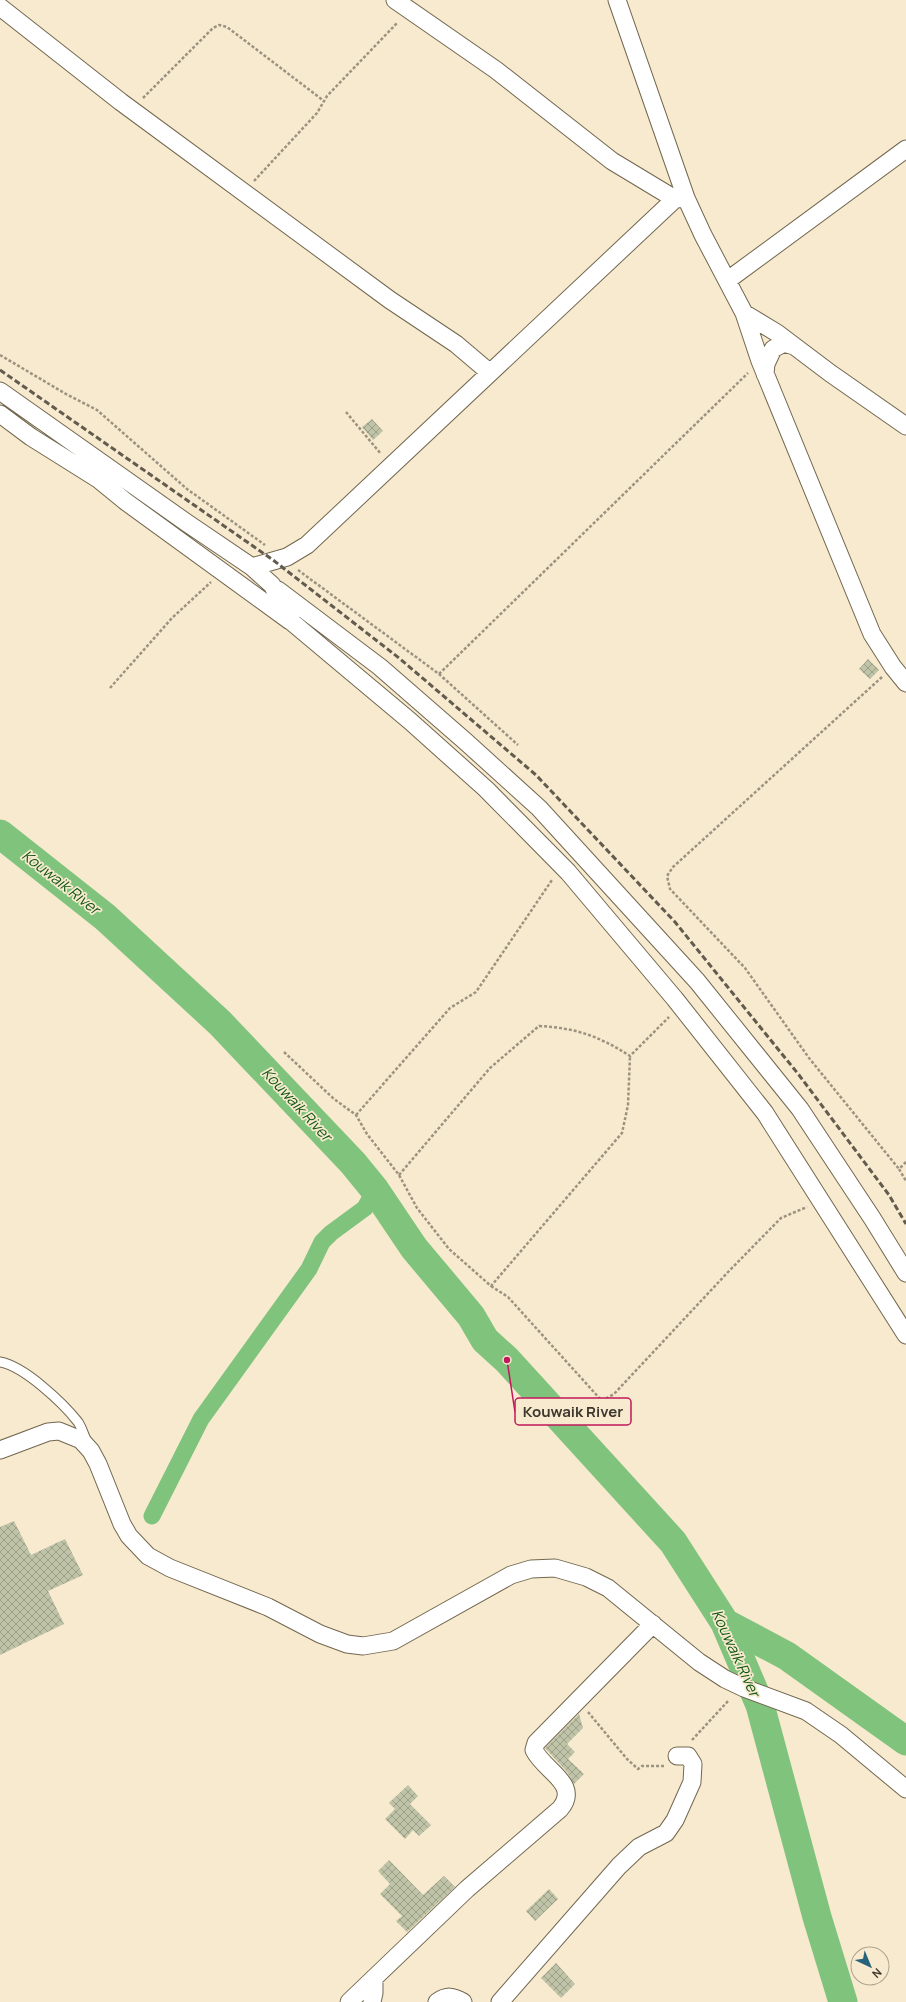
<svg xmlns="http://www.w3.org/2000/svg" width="906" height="2002" font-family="Manrope,sans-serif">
<defs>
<pattern id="building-cross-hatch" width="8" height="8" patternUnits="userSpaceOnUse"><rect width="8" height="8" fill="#bfc4a8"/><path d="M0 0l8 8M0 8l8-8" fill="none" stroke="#9ca089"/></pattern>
</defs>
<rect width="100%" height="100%" fill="#f7eacf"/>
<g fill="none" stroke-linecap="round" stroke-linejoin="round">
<!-- canal -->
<path stroke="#80c37c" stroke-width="17" d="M152,1516l49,-97 108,-150 13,-27 9,-9 34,-25 10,-18"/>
<!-- river -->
<path stroke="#80c37c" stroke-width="29" d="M0,834l105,83 115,106 133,140 22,27 39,58 57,68 14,24 22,20 166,182 52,81 35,82 57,212 26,85
M725,1623l62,33 119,85"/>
</g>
<!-- building -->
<path fill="url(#building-cross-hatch)" d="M372,419l11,12 -10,9 -11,-13z
M868,659l11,11 -9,9 -11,-10z
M14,1521l17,34 34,-16 18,36 -35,16 16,33 -64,31v-128z
M579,1714l4,14 -16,16 8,8 -7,7 16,15 -10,10 -7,-12 -22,-24z
M408,1785l10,11 -8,8 21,21 -12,11 -6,-6 -8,9 -20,-20 10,-10 -6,-6z
M389,1860l34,35 21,-19 11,11 -48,45 -11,-11 6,-5 -22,-22 10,-10 -12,-13z
M549,1889l9,10 -23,22 -9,-10z
M556,1963l19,21 -14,14 -20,-20z"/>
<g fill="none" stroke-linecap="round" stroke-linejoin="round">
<defs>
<path id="lane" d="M0,1362c24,4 63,41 78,60 4,6 6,14 9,20"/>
<path id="street" d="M395,0l101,70 116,91 63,38
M617,0l69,198 17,37 41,78 16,48 112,273 21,33 13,16
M0,7l121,95 269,198 66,44 33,28
M686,198l-11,1 -368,346 -20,12 -35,10 20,18 21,38 117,98 76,68 82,83 107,127 90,114 141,222
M728,280l178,-131
M744,313l33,20 53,40 76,53
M765,374l1,-10 7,-15 11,-6 10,3
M0,391l187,132 65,44
M0,414l31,23 67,42
M88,453l10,26 27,22 165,120
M278,590l102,77 85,74 74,67 158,173 103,128 72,109 34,55
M0,1450l48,-18 11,-1 22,9 10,11 7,13 24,60 7,12 19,20 22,12 98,39 52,27 27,10 16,2 30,-5 118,-66 20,-6 24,-1 31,9 22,11 91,74 26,17 19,9 62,23 35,24 65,54
M349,2002l118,-113 93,-80c21,-25 -16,-38 -26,-59l2,-7 117,-119
M372,2002l2,-9v-15
M437,2002c10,-7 16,-6 26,0
M500,2002l119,-136 20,-19 27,-14 9,-13 17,-38 1,-18 -5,-8h-11"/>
</defs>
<!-- lane casing -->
<use href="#lane" stroke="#72674f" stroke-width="11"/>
<!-- street casing -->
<use href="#street" stroke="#72674f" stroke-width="19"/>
<!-- path -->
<path stroke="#9b9280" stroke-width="2.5" stroke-dasharray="3 2" stroke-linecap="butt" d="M143,98l70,-70 6,-3 8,2 97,74
M254,181l63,-68 10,-17 71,-74
M0,355l66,39 31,16 90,79 78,56
M346,412l35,42
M298,570l141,104 79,71
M439,674l309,-301
M882,677l-209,190 -6,9 3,13 75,79 64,90 90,111
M110,688l62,-70 39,-36
M284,1052l50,47 22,16 11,19 32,41 18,33 32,41 42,37 131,-153 6,-28 2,-49
M356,1115l94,-107 26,-16 76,-112
M906,1162l-7,7 7,12
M399,1175l91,-107 49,-42c37,2 60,10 91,30l39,-39
M491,1286l17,11 94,104 12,-7 115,-123 52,-53 26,-11
M588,1712l39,47 11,10 4,-3h22
M692,1740l37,-40"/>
<!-- lane -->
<use href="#lane" stroke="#fff" stroke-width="9"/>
<!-- street -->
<use href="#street" stroke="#fff" stroke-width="17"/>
<!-- rail -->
<path stroke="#625b4e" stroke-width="3" stroke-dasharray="6 3" stroke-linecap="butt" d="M0,370l273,190 126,98 137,117 139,147 124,153 90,120 17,29"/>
</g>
<g text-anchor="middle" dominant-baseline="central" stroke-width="3.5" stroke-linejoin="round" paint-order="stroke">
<!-- water labels -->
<g font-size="15" font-style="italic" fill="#115712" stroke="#f7eacf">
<text transform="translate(61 882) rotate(38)">Kouwaik River</text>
<text transform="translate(297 1104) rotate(47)">Kouwaik River</text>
<text transform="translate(736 1653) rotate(65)">Kouwaik River</text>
</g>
</g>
<!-- callouts -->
<path fill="none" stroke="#c2185b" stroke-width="1.5" d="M507 1360L515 1412"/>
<circle fill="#c2185b" stroke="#f7eacf" stroke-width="1.5" cx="507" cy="1360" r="4"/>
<rect fill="#f7eacf" stroke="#c2185b" stroke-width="1.5" x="515" y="1398" width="116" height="27" rx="4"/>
<g font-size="15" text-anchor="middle" font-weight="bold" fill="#3d382e">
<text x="573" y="1417">Kouwaik River</text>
</g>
<!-- north arrow -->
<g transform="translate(870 1966) rotate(136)"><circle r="19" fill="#f7eacf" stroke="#ada38f"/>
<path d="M0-3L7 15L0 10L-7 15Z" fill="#27637b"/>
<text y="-6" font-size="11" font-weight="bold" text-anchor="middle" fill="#3d382e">N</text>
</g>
</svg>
